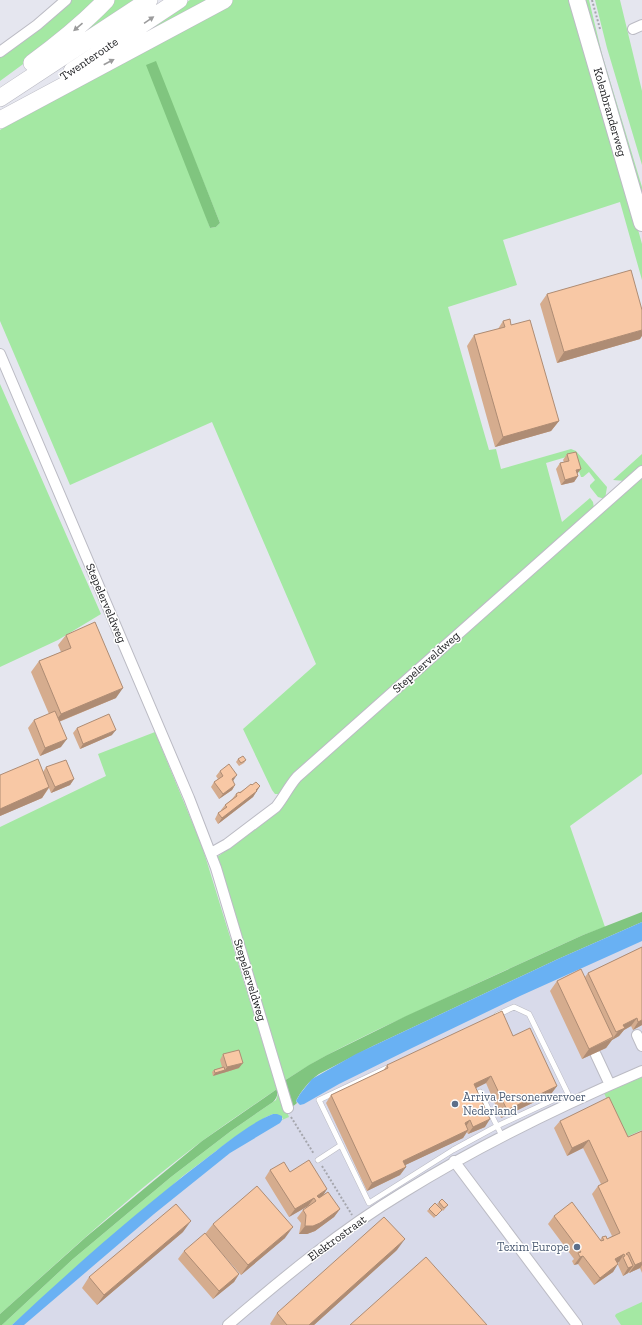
<svg xmlns="http://www.w3.org/2000/svg" width="642" height="1325" font-family="'Zilla Slab',serif">
<rect width="100%" height="100%" fill="#e5e6ef"/>
<!-- built -->
<path fill="#d8daea" d="M642,936v389h-623l212,-179 137,-90z"/>
<!-- green -->
<path fill="#a4e8a3" fill-rule="evenodd" d="M72,0h27l-28,29 -71,52v-25l40,-29z
M112,0h23l-50,32 -2,-2z
M190,0h27l-114,61 48,-36z
M230,0h339l51,165 22,79v36l-22,-78 -117,38 14,45 -69,22 41,143 7,-1 5,20 70,-20 5,2 31,36 -2,12 -7,-2 -8,-10v-2l5,-5 -6,-8 -6,5h-2l-8,-22 -27,8 16,59 28,-24 3,4 1,6 -314,286h-5l-3,-4 -29,-61 73,-65 -104,-242 -142,63 -70,-164v-191l47,-29zM155,62l65,161 -4,4 -6,1z
M583,0h6l13,54 40,133v18z
M595,0h25l22,91v74l-35,-117z
M0,384l101,230 -43,26 -58,27z
M642,454v12l-17,15 -12,-1z
M642,475v299l-72,52 35,101 -22,8c-51,23 -103,47 -154,71 -50,23 -100,45 -145,75l-68,-223 56,-43 23,-30z
M155,732l47,114 75,243c-25,17 -50,34 -75,52 -71,53 -136,114 -202,173v-487l106,-51 -8,-22z
M642,1076v54l-18,8 -20,-45z
M278,1094h2l9,23 -7,3 1,-2 -10,-4 -7,3 -34,22 -49,37 -171,149h-10l71,-66 98,-82 60,-46 42,-29 3,-2z
M642,1302v23h-21l-6,-9 1,-2z"/>
<!-- forest -->
<path fill="#80c57f" d="M156,61l64,162 -4,4 -6,1 -64,-163z
M642,912v10l-84,37 -185,87 -54,28c-10,7 -18,17 -23,27l1,2 -6,5 -7,-27 25,-16 18,-10 79,-39 177,-81z
M277,1089c1,6 0,9 -4,13l-42,29 -60,46 -98,82 -71,66h-2v-11l86,-77 59,-49 57,-47z"/>
<!-- water -->
<path fill="#69b1f3" d="M642,922v19l-122,55 -108,52 -73,36 -35,20 -4,1 -4,-4 4,-7 12,-15 44,-25 202,-95z
M273,1114h4l5,2v4l-2,3 -50,30 -76,61 -130,111h-12c61,-57 124,-113 191,-164 21,-16 45,-37 70,-47z"/>
<g fill="none" stroke-linecap="round" stroke-linejoin="round">
<defs>
<path id="service" d="M497,1015l17,-8 15,7 43,88
M389,1067l-70,33 50,103 84,-53 44,-24 56,-26
M480,1092l22,44
M318,1160l23,-15"/>
<path id="minor" d="M633,29l9,-4
M0,52l37,-27 29,-25
M0,354l189,444 27,70 72,240
M211,853l16,-9 49,-37c8,-10 13,-21 21,-30l345,-306
M637,1035l5,11
M596,1055l14,30
M454,1161l123,164
M228,1325c56,-48 113,-95 176,-133 76,-47 156,-86 238,-121"/>
<path id="primary" d="M577,0l65,223"/>
<path id="trunk" d="M32,63c26,-19 51,-39 74,-63
M72,71l107,-71
M0,98l149,-98
M0,120l224,-120"/>
</defs>
<!-- service casing -->
<use href="#service" stroke="#bbbbc4" stroke-width="6"/>
<!-- minor casing -->
<use href="#minor" stroke="#bbbbc4" stroke-width="12"/>
<!-- primary casing -->
<use href="#primary" stroke="#bbbbc4" stroke-width="18"/>
<!-- trunk casing -->
<use href="#trunk" stroke="#bbbbc4" stroke-width="18"/>
<!-- path -->
<path stroke="#a5a6ad" stroke-width="2" stroke-dasharray="2 2" stroke-linecap="butt" d="M592,0l8,29
M291,1117l23,37
M322,1166l30,49"/>
<!-- service -->
<use href="#service" stroke="#fff" stroke-width="5"/>
<!-- minor -->
<use href="#minor" stroke="#fff" stroke-width="10"/>
<!-- primary -->
<use href="#primary" stroke="#fff" stroke-width="16"/>
<!-- trunk -->
<use href="#trunk" stroke="#fff" stroke-width="17"/>
</g>
<!-- wall -->
<path fill="#d5ac8e" d="M547,294l93,45 -83,24 -17,-59z
M503,321l8,4 48,96 -8,10 -56,16 -28,-101 7,-11 24,-6z
M567,454l11,22 -4,6 -13,3 -5,-16 4,-6 4,-1 -1,-2z
M66,635l50,63 -57,24 2,25 -21,9 -12,-28 6,-8 15,-6 -18,-42 8,-11 22,-9 -3,-7z
M77,728l35,7 -32,14 -7,-16z
M238,759l8,1 -2,3 -5,3 -3,-4z
M46,767l28,12 -4,6 -19,8 -2,-5 -7,10 -42,18v-41l43,-3z
M220,771l15,14 -3,5 -13,9 -8,-12 3,-5 4,-3 -2,-3z
M252,785l8,1 -7,11 -35,27 -3,-5 3,-6 4,-2 -1,-1 4,-5 7,-6 4,-5z
M642,947v78l-9,5 -2,-4 -7,4 -5,6 -7,4 -6,8 -24,11 -32,-68 7,-10 28,-4 3,-4z
M513,1036l44,50 -6,8 -50,24 -15,-35 -10,5 9,39 -17,7 -1,-2 -4,6 -58,27 1,2 -6,8 -33,16 -41,-88 5,-8 52,-24 4,-6z
M223,1054l16,14 -16,5v-1l-10,4 -1,-4 2,-2 8,-3 -2,-7z
M560,1121l68,16 14,-6v142l-2,-5 -11,5v-1l-1,1 -5,3 -5,-11 1,-3 -1,1 -5,9 -19,13 -16,-21 -4,1 -2,-4 2,-2 -26,-35 6,-8 46,24 2,-3 5,2 5,-3 -20,-42 6,-8 3,-2 -18,-36 -16,8 -13,-28z
M270,1170l20,2 37,17 -5,8 18,12 -6,8 -19,14 -8,3h-8l2,-11 -4,-5 6,-8 6,-4h-1l-19,11 -24,-39z
M439,1202l9,3 -5,6 -6,-7z
M429,1209l13,1 -8,8 -7,-7z
M213,1224l72,14 -44,37 -36,-41z
M183,1232l-86,73 -15,-17 7,-11z
M397,1250l-83,75h-43l-1,-1 7,-11z
M184,1251l55,23 -5,8 -21,17 -35,-40z"/>
<!-- shaded-wall -->
<path fill="#ae8c74" d="M642,330v6l-2,3 -83,24 7,-11z
M559,421l-8,10 -56,16 8,-10z
M581,469l-4,5 -1,-4z
M578,476l-4,6 -13,3 4,-5z
M123,688l-7,10 -63,26 8,-10z
M116,730l-4,5 -32,14 3,-5z
M67,739l-6,8 -21,9 5,-8z
M237,775l-4,6 -5,3 4,-5z
M74,779l-4,6 -19,8 4,-6z
M235,785l-3,5 -13,9 4,-5z
M260,786l-7,11 -35,27 4,-6z
M49,787l-7,11 -42,18v-7z
M637,1018l-6,8 -7,4 -5,6 -7,4 -6,8 -24,11 7,-10 24,-11 10,-13z
M642,1020v5l-9,5 5,-8z
M243,1063l-4,5 -16,5 4,-6z
M225,1070l-2,3 -10,3 2,-3z
M491,1076l-5,7 -18,9 6,-8z
M557,1086l-6,8 -50,24 6,-8z
M490,1119l-5,8 -17,7 5,-7z
M470,1120l-5,8v-5z
M468,1130l-5,8 -66,31 6,-8z
M589,1140l-6,8 -16,8 5,-8z
M406,1167l-6,8 -33,16 5,-8z
M327,1189l-5,8 -6,4 1,-5z
M314,1198l-6,8 -19,11 6,-8z
M340,1209l-6,8 -19,14 -8,3h-8l6,-8z
M191,1221l-8,11 -86,73 7,-10z
M293,1227l-8,11 -44,37 7,-10z
M405,1239l-8,11 -83,75h-5z
M624,1254l-5,8 -10,5 6,-8z
M583,1256l-5,8 -4,1 6,-8z
M642,1262v3l-2,3 -11,5 6,-8z
M618,1264l-5,8 -19,13 6,-7z
M633,1266l-5,7 -5,3 5,-8z
M239,1274l-5,8 -21,17 6,-8z"/>
<!-- building -->
<path fill="#f8c8a5" stroke="#ae8c74" d="M631,270l11,40v20l-78,22 -17,-58z
M510,319l1,6 19,-5 29,101 -56,16 -29,-102 31,-8 -2,-6z
M576,452l5,17 -5,1 2,6 -13,4 -5,-17 9,-2 -2,-7z
M95,622l28,66 -62,26 -22,-53 32,-13 -5,-13z
M55,711l12,28 -22,9 -11,-28z
M109,714l7,16 -33,14 -6,-16z
M243,756l3,4 -5,3 -3,-4z
M38,759l11,28 -49,22v-34z
M66,760l8,19 -19,8 -9,-20z
M229,764l8,11 -5,4 3,6 -12,9 -9,-12 9,-6 -3,-5z
M256,782l4,4 -4,4 1,1 -35,27 -4,-5 9,-6 -2,-2 12,-9 -1,-2 3,-2 1,1 11,-9 1,1z
M642,947v73l-4,2 -1,-4 -14,7 2,3 -9,4 -28,-59z
M581,969l32,68 -24,12 -32,-68z
M502,1011l11,25 17,-8 27,58 -50,24 -16,-34 -17,8 16,35 -17,8 -3,-7 -5,3 3,7 -65,31 3,6 -34,16 -41,-88 57,-27 -1,-3z
M239,1050l4,13 -16,4 -4,-13z
M224,1067l1,3 -10,3 -1,-3z
M609,1097l19,40 14,-6v131l-7,3 -6,-13 -3,2 2,1 5,11 -5,2 -5,-11 2,-1 -1,-2 -9,5 3,5 -18,14 -17,-22 -3,1 -2,-4 3,-1 -27,-36 18,-14 29,39 3,-1 -2,-3 4,-1 1,3 13,-6 -22,-47 10,-5 -19,-41 -17,8 -12,-27z
M309,1160l18,29 -10,7 2,2 9,-6 12,17 -20,14 -7,3h-8l1,-11 -3,-5 13,-9 -2,-3 -19,11 -25,-39 14,-8 6,10z
M257,1186l36,41 -45,38 -35,-41z
M442,1199l6,6 -4,3 -5,-6z
M435,1203l7,7 -6,6 -7,-7z
M176,1204l15,17 -87,74 -15,-18z
M384,1217l21,22 -96,86h-22l-10,-12z
M205,1233l34,41 -20,17 -35,-40z
M426,1257l61,68h-137z"/>
<!-- one-way arrows -->
<defs><path id="oneway-solid" d="M-6-.8H1V-3.2L6.5 0L1 3.2V.8H-6Z"/></defs>
<g fill="#9b9b9c">
<use href="#oneway-solid" transform="translate(149 20) rotate(-34)"/>
<use href="#oneway-solid" transform="translate(78 27) rotate(139)"/>
<use href="#oneway-solid" transform="translate(109 62) rotate(-28)"/>
</g>
<!-- markers -->
<g fill="#5c6f8a" stroke="#fff" stroke-width="1.5">
<circle cx="455" cy="1104" r="4"/>
<circle cx="577" cy="1247" r="4"/>
</g>
<g text-anchor="middle" dominant-baseline="central" stroke-width="3" stroke-linejoin="round" paint-order="stroke">
<!-- street labels -->
<g font-size="12" fill="#202124" stroke="#fff">
<text transform="translate(89 59) rotate(-34)">Twenteroute</text>
<text transform="translate(610 112) rotate(74)">Kolenbranderweg</text>
<text transform="translate(106 603) rotate(67)">Stepelerveldweg</text>
<text transform="translate(426 662) rotate(-42)">Stepelerveldweg</text>
<text transform="translate(250 980) rotate(73)">Stepelerveldweg</text>
<text transform="translate(337 1238) rotate(-36)">Elektrostraat</text>
</g>
<!-- service labels -->
<g font-size="12" fill="#4e5e75" stroke="#fff" text-anchor="start">
<text x="463" y="1097">Arriva Personenvervoer<tspan x="463" dy="14">Nederland</tspan></text>
<text x="569" y="1247" text-anchor="end">Texim Europe</text>
</g>
</g>
</svg>
